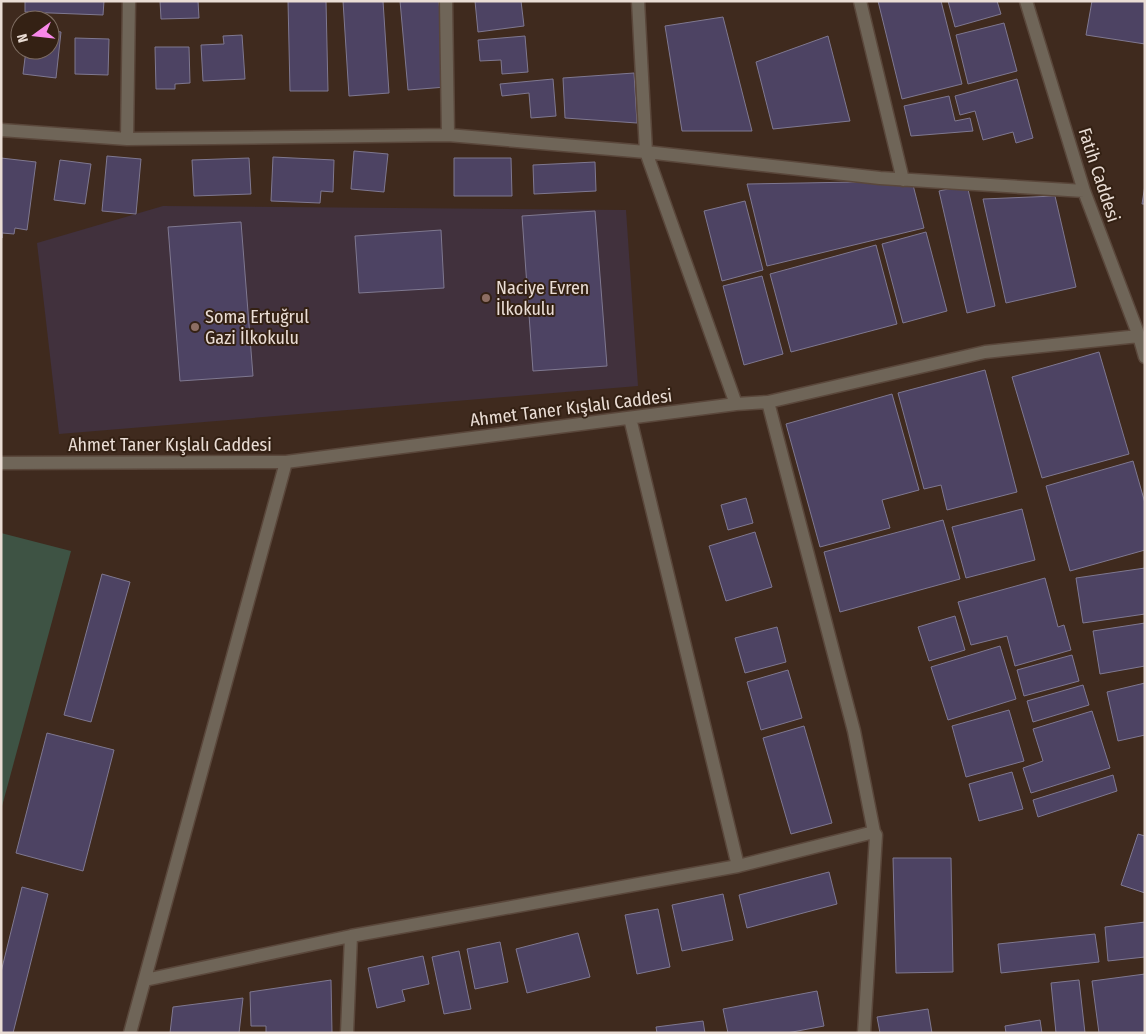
<svg xmlns="http://www.w3.org/2000/svg" width="1146" height="1034" font-family="'Fira Sans Condensed',sans-serif">
<rect width="100%" height="100%" fill="#3f2a1e"/>
<!-- education -->
<path fill="#41313d" d="M163,206l463,4 12,176 -579,48 -22,-191z"/>
<!-- green -->
<path fill="#3e5344" d="M1,533l70,18 -70,259z"/>
<!-- building -->
<path fill="#4d4363" stroke="#7f7890" d="M25,1h79l-1,14 -78,-3z
M160,1h38l1,17 -38,1z
M288,1h38l2,90h-38z
M343,1h40l6,92 -40,3z
M400,1h39l7,86 -38,3z
M475,1h46l3,25 -46,6z
M878,1h63l21,83 -60,15z
M948,1h49l4,13 -46,13z
M1092,1h53v43l-59,-9z
M723,17l29,114h-70l-17,-105z
M1004,23l13,48 -49,13 -12,-49z
M50,30l11,2 -5,46 -33,-4 3,-24h24z
M242,35l3,44 -42,2 -2,-36 23,-1 -1,-8z
M525,36l3,36 -26,2 -1,-14 -21,1 -2,-21z
M828,36l22,85 -77,8 -17,-67z
M75,38l34,1 -1,36 -33,-1z
M155,47h34l1,36 -15,1v5h-19z
M634,73l3,50 -72,-5 -2,-40z
M553,79l3,37 -25,2 -2,-25 -27,3 -2,-12z
M1017,79l16,59 -17,5 -3,-11 -30,8 -8,-29 -15,4 -5,-19z
M949,96l6,25 15,-3 3,13 -62,5 -7,-30z
M354,151l34,3 -4,38 -33,-3z
M107,156l34,3 -5,55 -34,-3z
M273,157l61,3 -1,32 -12,-1 -1,12 -49,-2z
M1,158l35,4 -9,68 -12,-2 -1,6 -12,-1v5z
M249,158l2,36 -57,2 -2,-36z
M454,158h57l1,38h-58z
M60,160l31,4 -6,40 -31,-4z
M595,162l1,29 -62,3 -1,-29z
M912,181l12,47 -157,38 -20,-82z
M967,185l28,121 -28,7 -28,-122z
M1145,185v19h-3z
M1055,196l21,91 -70,16 -23,-104z
M745,201l18,69 -41,11 -18,-70z
M595,211l12,155 -74,5 -11,-155z
M241,222l12,154 -73,5 -12,-154z
M441,230l3,58 -85,5 -4,-57z
M926,232l21,79 -44,12 -21,-79z
M876,245l21,79 -106,28 -21,-78z
M762,276l21,78 -39,11 -21,-79z
M1099,352l30,102 -87,24 -30,-101z
M985,370l32,122 -70,18 -6,-25 -17,4 -26,-96z
M892,394l27,96 -37,10 8,28 -70,19 -34,-123z
M1133,461l12,42v47l-75,21 -24,-85z
M746,498l7,25 -25,7 -7,-25z
M1022,509l13,51 -69,18 -14,-51z
M943,520l17,59 -120,33 -16,-60z
M755,532l17,55 -46,14 -17,-55z
M1145,568v46l-62,9 -7,-45z
M102,574l28,8 -39,140 -27,-7z
M1045,578l13,49 6,-2 7,25 -56,16 -8,-30 -36,9 -13,-43z
M955,616l10,34 -36,11 -11,-34z
M1145,623v43l-45,8 -7,-43z
M777,627l9,35 -41,11 -10,-35z
M1000,646l16,53 -68,21 -17,-53z
M1072,655l7,26 -55,15 -7,-26z
M788,670l14,48 -41,12 -14,-48z
M1145,683v52l-27,6 -11,-49z
M1083,685l6,20 -56,17 -6,-21z
M1009,710l15,51 -58,16 -14,-51z
M1092,711l18,57 -79,25 -8,-25 20,-7 -10,-32z
M804,726l28,97 -41,11 -28,-96z
M47,733l67,17 -31,121 -67,-18z
M1012,772l11,37 -44,12 -10,-37z
M1113,775l4,16 -79,26 -5,-17z
M1138,834l7,2v57l-24,-8z
M893,858h58l2,114 -57,1z
M829,872l8,32 -90,24 -8,-33z
M22,887l26,7 -35,139h-12v-61z
M723,894l10,46 -51,11 -10,-46z
M658,909l12,58 -33,7 -12,-59z
M1145,922v35l-37,4 -3,-34z
M578,933l12,44 -63,16 -11,-44z
M1095,934l4,28 -98,11 -3,-29z
M500,942l8,40 -33,7 -8,-40z
M459,951l12,58 -27,5 -12,-57z
M423,956l6,28 -27,6 3,11 -28,7 -9,-40z
M1145,974v59h-46l-7,-52z
M331,980l1,53h-66v-7h-15l-1,-34z
M1079,980l6,53h-29l-5,-50z
M817,991l7,35 -37,7h-59l-5,-24z
M243,998l-4,35h-69l3,-26z
M928,1009l4,24h-52l-3,-16z
M1040,1020l2,13h-36l-1,-7z
M703,1021l2,12h-48l-1,-6z"/>
<g fill="none" stroke-linecap="round" stroke-linejoin="round">
<defs>
<path id="minor" d="M446,1l2,134
M638,1l8,151 90,252
M860,1l43,179
M1026,1l58,190 55,145 6,21
M1,130l126,9 321,-4 198,17 234,26 204,13
M127,139l2,-138
M768,402l86,329 20,101 2,3 -12,198
M1,463l285,-1 450,-58 32,-2 217,-50 154,-16
M738,866l136,-34
M145,980l206,-44 387,-70 -108,-448
M130,1033l156,-571
M347,1033l4,-97"/>
</defs>
<!-- minor casing -->
<use href="#minor" stroke="#5a473b" stroke-width="15"/>
<!-- minor -->
<use href="#minor" stroke="#6f6558" stroke-width="12"/>
</g>
<!-- markers -->
<g fill="#8d6e63" stroke="#342114" stroke-width="2">
<circle cx="486" cy="298" r="5"/>
<circle cx="195" cy="327" r="5"/>
</g>
<g text-anchor="middle" dominant-baseline="central" stroke-width="4" stroke-linejoin="round" paint-order="stroke">
<!-- street labels -->
<g font-size="18" fill="#eaddd5" stroke="#342114">
<text transform="translate(1099 175) rotate(72)">Fatih Caddesi</text>
<text transform="translate(571 408) rotate(-7)">Ahmet Taner Kışlalı Caddesi</text>
<text x="170" y="445">Ahmet Taner Kışlalı Caddesi</text>
</g>
<!-- poi labels -->
<g font-size="18" fill="#eaddd5" stroke="#342114" text-anchor="start">
<text x="496" y="288">Naciye Evren<tspan x="496" dy="21">İlkokulu</tspan></text>
<text x="205" y="317">Soma Ertuğrul<tspan x="205" dy="21">Gazi İlkokulu</tspan></text>
</g>
</g>
<!-- border -->
<rect width="1146" height="1034" fill="none" stroke="#eaddd5" stroke-width="5"/>
<!-- north arrow -->
<g transform="translate(35 35) rotate(255)"><circle r="24" fill="#342114" stroke="#7d6c61"/>
<path d="M0-4L9 19L0 12L-9 19Z" fill="#f888e9"/>
<text y="-8" font-size="14" font-weight="bold" text-anchor="middle" fill="#eaddd5">N</text>
</g>
</svg>
